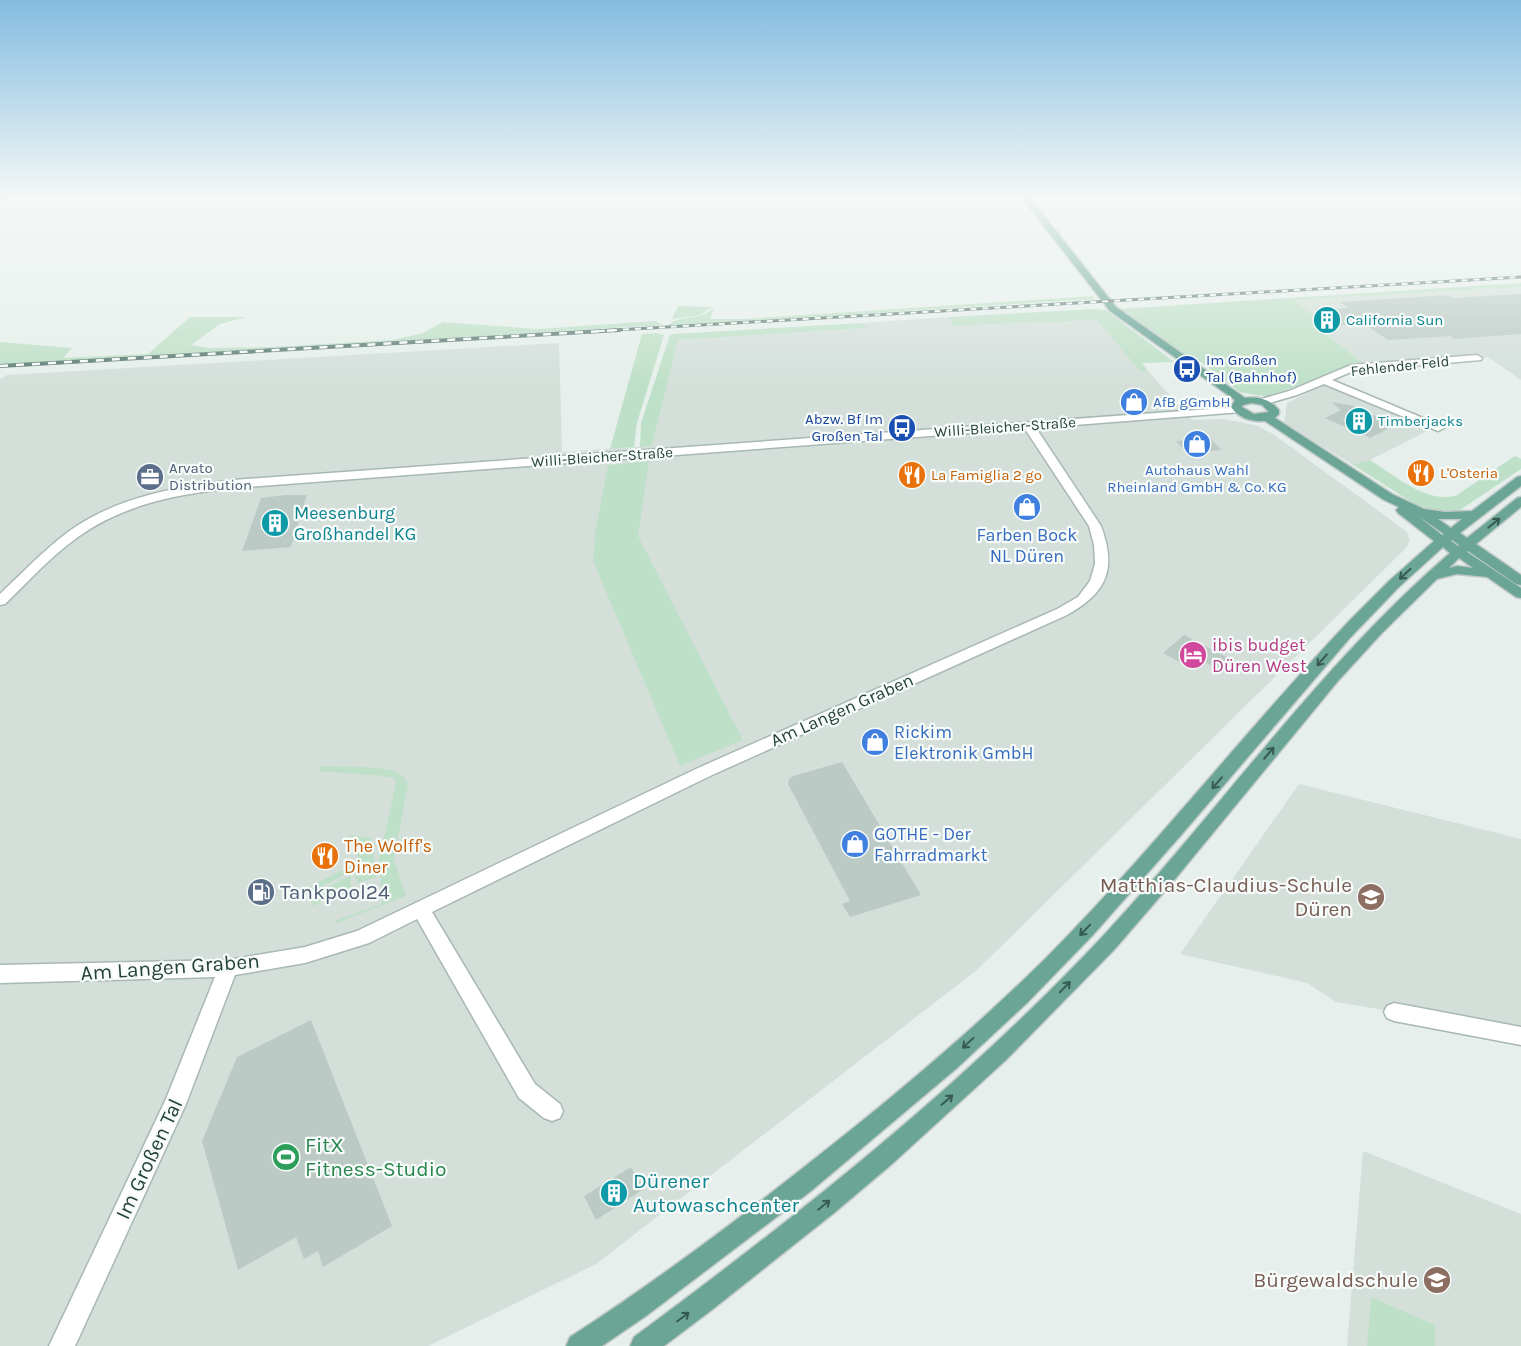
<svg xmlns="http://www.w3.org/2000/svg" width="1521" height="1346" font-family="Karla,sans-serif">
<rect width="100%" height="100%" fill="#e6efeb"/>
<!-- built -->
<path fill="#d4dfda" d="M1521,287v93l-33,-23 -124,7 -43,-34h8l-36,-30z
M948,317l6,9 144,-6 42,50h7l45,50 28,-1 20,3 18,4 15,8 133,97 4,9 -4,8 -429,422 -381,294 -168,82h-428v-967l7,-4 552,-32 3,109 90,-6 26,-106 188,-12 -3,-5z
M1324,385l7,1 102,42 -63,32 -18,4 -68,-40 3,-21z
M1299,784l222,55v194l-185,-31 -29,-19 -127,-29z
M1363,1151l158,63v132h-174z"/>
<!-- green -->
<path fill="#bfe0c8" d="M1521,283v4l-227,13 36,30 -8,1 42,33 -18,3 -79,30 -27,-5 -39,-30 -17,-7 -66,-46z
M1093,296l2,3 -427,27c10,-13 33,-3 47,-20l-5,13h34z
M678,306l34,1 -12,8 -28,4z
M1093,309l13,1 68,52 -32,1 5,7 -7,1 -43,-51 -144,6 -5,-9z
M190,317h57l-27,7 -29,21 18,3 62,-1 122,-7 30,-7 20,-11 95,7 117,-8 8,4 -663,40v-23l72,6 -9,10 85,-4z
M863,323l4,5 -189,12 -26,106 -12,1 1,-24 29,-88 3,-1z
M656,333l8,2 -27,88 -3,24 -24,2 32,-115z
M1515,456l6,3v10l-67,45 -35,-7 -67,-43 18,-4c24,15 58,45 87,35z
M649,461l-11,75 105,204 -63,26 -87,-205 2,-27 13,-69z
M321,766c19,1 61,-1 77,7 5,2 8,6 10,11l-14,76 12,36 -69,27 -3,-2 48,-17 -3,-45 17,-76 -2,-5 -11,-2 -65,-5z
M350,835l21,3 6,39 -20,6 -2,-10 5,-3 -3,-14z
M352,865l2,5 -34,17 -14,5 -1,-3z
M351,875v12l-38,19 -6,-10 9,-3z
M1371,1297l64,28v21h-68z"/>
<!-- building -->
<path fill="#bbcac4" d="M1521,294v40l-67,5 -4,-3 -62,4 -24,-16 -33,2 -15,-11 7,-1 -6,-4 31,-2 -8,-6 109,-7 3,3z
M1331,402l23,4 8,5 35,13 -27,14 -45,-20 16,-8z
M1210,438l11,12 -34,3 -11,-12z
M285,495h22l-16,52 -49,4 19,-53z
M1184,635l54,28 -12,10 -33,-17 -10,8 -20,-11z
M842,762l79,133 -71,22 -8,-13 8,-3 -62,-117 1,-5 4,-3z
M311,1020l81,206 -69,41 -5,-16 -14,8 -8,-22 -58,33 -36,-129 35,-84z
M631,1167l13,22 -48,31 -12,-24z"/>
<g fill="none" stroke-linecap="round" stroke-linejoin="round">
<defs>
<path id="minor" d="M1477,355l5,3 -1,2 -128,11 -21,9 110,46 2,2 -6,3 -114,-47 -27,11 -31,9 -4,1 -5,-3 1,-2 31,-9 62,-26z
M1238,407l5,3 -1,2 -206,16 65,98c16,43 6,67 -34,89l-357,161 -278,136 103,172 25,20 3,7 -3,7 -8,3 -8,-3 -25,-20 -102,-179 -48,24 -64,20 -70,12 -49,129 -111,242h-26l117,-247 49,-122 -215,6v-18l228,-5 77,-13 52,-16 341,-163 359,-159 21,-12 12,-16 5,-17 -1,-19 -5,-19 -64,-97 -792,59c-55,6 -109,16 -155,49 -27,19 -49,44 -73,67l-5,1v-11c22,-21 43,-43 68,-62 48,-35 108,-45 165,-52z
M1394,1003l127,24v18l-127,-24 -7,-3 -3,-6 3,-6z"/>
<path id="major" d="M1022,198h8l86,109 129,91c14,-2 26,2 34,12v4l-4,4 117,76 32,15 21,3 27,-1 45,-34 4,-1v10l-61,47 7,5 50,-40 4,-1v10l-45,37 45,31v10l-5,-1 -48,-33 -1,1 54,36v10l-5,-1 -29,-20 -30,-3 -20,5 -55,54 -44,48 -167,203 -57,66 -108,110 -114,104 -58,49 -121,96 -49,37h-34l4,-9c165,-122 327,-250 468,-400 118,-127 217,-271 348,-384l-7,-6 -44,40 -50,52 -166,194 -90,102 -66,68 -70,65 -146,123 -165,125 -44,30h-36l4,-9c82,-53 161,-112 238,-173 83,-65 163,-132 238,-206 107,-108 200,-228 304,-338l39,-39 45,-40 -36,-28 -2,-3 3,-3 -15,-7 -119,-79c-14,1 -26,-3 -34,-14l4,-7 -125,-89zM1252,403l10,2 7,7 -15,2 -12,-7 1,-2zM1418,516l26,18 -2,1zM1438,519h24l-11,9zM1452,540l7,5 -1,1 -7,-5zM1459,558l14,10 -16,-2 -8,2z"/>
<path id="highway" d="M0,198h5l-5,2z"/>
</defs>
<!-- minor casing -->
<use href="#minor" stroke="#a8b8b2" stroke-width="3"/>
<!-- major casing -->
<use href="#major" stroke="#c2cac8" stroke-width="3"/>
<!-- highway casing -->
<use href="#highway" stroke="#c2cac8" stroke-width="3"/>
<!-- minor -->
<use href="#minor" fill="#fff" fill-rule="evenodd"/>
<!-- major -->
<use href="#major" fill="#6aa596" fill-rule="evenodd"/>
<!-- highway -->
<use href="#highway" fill="#2f6f62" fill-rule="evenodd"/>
<defs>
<path id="rail-far1" d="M599,331l922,-54"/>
<path id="rail" d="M0,366l620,-36"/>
</defs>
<!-- rail-far1 casing -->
<use href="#rail-far1" stroke="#5f7d75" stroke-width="3"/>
<!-- rail casing -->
<use href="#rail" stroke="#5f7d75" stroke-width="4"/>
<!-- rail-far1 -->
<use href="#rail-far1" stroke="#f7fbf9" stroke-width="2" stroke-dasharray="6" stroke-linecap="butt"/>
<!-- rail -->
<use href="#rail" stroke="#f7fbf9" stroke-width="2.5" stroke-dasharray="8" stroke-linecap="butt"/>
</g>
<!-- one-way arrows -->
<defs><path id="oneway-shaft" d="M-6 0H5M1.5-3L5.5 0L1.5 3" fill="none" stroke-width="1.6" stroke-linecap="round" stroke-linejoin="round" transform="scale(1.25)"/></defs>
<g stroke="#365b51">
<use href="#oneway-shaft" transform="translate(1494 523) rotate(-39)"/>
<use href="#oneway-shaft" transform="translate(1405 574) rotate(137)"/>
<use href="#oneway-shaft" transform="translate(1322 660) rotate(131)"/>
<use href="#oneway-shaft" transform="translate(1269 753) rotate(-50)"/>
<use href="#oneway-shaft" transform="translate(1217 783) rotate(131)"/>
<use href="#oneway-shaft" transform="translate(1085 930) rotate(134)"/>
<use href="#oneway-shaft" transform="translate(1065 987) rotate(-46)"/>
<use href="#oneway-shaft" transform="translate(968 1043) rotate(137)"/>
<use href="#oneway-shaft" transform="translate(947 1100) rotate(-41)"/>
<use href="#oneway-shaft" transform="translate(824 1205) rotate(-39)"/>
<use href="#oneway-shaft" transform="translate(683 1317) rotate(-37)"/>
</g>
<!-- sky -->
<linearGradient id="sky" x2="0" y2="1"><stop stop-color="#84bce0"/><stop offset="0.51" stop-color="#f4f8f6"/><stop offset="1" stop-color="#f4f8f6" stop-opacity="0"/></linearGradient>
<rect width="1521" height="386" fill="url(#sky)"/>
<!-- icons -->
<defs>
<symbol id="building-disc" viewBox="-11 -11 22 22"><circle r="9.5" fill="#0f9aa8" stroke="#f7fbf9"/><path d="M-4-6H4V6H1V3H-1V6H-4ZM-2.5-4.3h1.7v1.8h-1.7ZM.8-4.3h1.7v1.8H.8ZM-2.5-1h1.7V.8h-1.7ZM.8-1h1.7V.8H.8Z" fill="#fff"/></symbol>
<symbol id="bus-disc" viewBox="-11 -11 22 22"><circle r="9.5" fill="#1a4fb4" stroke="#f7fbf9"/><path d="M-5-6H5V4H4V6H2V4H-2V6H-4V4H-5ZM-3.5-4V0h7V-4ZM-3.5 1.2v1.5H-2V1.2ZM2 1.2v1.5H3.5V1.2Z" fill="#fff"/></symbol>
<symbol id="shop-disc" viewBox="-11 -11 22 22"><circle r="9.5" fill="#3f7fe0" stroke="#f7fbf9"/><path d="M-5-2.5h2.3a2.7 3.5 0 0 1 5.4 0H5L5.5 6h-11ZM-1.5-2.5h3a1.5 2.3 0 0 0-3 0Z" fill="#fff"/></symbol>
<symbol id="restaurant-disc" viewBox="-11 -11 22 22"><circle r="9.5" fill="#e8710a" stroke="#f7fbf9"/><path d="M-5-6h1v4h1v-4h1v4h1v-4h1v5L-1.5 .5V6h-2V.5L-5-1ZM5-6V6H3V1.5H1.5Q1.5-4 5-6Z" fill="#fff"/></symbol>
<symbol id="office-disc" viewBox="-11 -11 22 22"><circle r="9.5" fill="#5c6f8a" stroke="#f7fbf9"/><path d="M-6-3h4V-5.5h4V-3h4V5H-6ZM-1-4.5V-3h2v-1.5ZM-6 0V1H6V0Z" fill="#fff"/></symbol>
<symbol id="hotel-disc" viewBox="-11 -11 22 22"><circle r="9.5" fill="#d1479c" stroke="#f7fbf9"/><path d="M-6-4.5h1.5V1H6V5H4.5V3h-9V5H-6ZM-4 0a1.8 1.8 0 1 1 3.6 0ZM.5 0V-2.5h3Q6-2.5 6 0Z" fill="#fff"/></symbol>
<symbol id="fuel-disc" viewBox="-11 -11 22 22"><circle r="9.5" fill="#5c6f8a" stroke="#f7fbf9"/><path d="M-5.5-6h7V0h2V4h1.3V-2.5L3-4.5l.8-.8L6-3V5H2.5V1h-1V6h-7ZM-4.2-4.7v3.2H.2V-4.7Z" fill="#fff"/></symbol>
<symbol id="school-disc" viewBox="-11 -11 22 22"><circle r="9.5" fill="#8d6e63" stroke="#f7fbf9"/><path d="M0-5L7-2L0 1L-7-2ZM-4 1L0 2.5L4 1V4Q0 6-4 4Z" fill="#fff"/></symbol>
<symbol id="stadium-disc" viewBox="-11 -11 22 22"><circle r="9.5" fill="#2e9e5b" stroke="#f7fbf9"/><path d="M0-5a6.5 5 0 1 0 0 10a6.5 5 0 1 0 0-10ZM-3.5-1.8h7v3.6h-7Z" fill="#fff"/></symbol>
</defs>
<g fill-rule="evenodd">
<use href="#building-disc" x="1311" y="304" width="32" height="32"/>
<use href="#bus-disc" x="1171" y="353" width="32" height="32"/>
<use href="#shop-disc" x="1118" y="386" width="32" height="32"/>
<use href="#building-disc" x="1343" y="405" width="32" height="32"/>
<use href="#bus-disc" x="886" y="412" width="32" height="32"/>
<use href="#shop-disc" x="1181" y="428" width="32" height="32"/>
<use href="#restaurant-disc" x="1405" y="457" width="32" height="32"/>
<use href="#restaurant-disc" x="896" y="459" width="32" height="32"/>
<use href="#office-disc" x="134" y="461" width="32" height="32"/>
<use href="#shop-disc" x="1011" y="491" width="32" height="32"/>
<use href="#building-disc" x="259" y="507" width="32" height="32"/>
<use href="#hotel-disc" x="1177" y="639" width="32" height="32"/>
<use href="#shop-disc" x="859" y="726" width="32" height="32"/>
<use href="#shop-disc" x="839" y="828" width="32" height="32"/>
<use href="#restaurant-disc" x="309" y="840" width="32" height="32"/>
<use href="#fuel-disc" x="245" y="876" width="32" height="32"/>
<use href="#school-disc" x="1355" y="881" width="32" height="32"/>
<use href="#stadium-disc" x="270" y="1141" width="32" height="32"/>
<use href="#building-disc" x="598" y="1177" width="32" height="32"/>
<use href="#school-disc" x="1421" y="1264" width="32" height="32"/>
</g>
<g text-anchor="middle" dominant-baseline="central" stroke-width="4.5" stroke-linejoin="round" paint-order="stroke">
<!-- far-culture labels -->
<g font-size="15" fill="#0d838f" stroke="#f7fbf9" text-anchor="start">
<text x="1346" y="320">California Sun</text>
<text x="1378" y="421">Timberjacks</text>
</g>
<!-- far-transit labels -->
<g font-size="15" fill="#164399" stroke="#f7fbf9" text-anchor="start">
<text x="1206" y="360">Im Großen<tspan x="1206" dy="17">Tal (Bahnhof)</tspan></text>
<text x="883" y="419" text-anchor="end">Abzw. Bf Im<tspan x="883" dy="17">Großen Tal</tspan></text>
</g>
<!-- far-street labels -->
<g font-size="15" fill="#24423a" stroke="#f7fbf9">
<text transform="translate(1400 366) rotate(-6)">Fehlender Feld</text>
<text transform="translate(1005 427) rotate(-4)">Willi-Bleicher-Straße</text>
<text transform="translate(602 457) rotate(-4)">Willi-Bleicher-Straße</text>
</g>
<!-- far-shop labels -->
<g font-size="15" fill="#366cbe" stroke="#f7fbf9" text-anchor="start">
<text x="1153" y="402">AfB gGmbH</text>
<text x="1197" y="470" text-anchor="middle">Autohaus Wahl<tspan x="1197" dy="17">Rheinland GmbH &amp; Co. KG</tspan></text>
</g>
<!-- far-service labels -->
<g font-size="15" fill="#4e5e75" stroke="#f7fbf9" text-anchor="start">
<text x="169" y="468">Arvato<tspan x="169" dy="17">Distribution</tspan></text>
</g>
<!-- far-food labels -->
<g font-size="15" fill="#c56008" stroke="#f7fbf9" text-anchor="start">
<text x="1440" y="473">L'Osteria</text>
<text x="931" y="475">La Famiglia 2 go</text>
</g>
<!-- culture labels -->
<g font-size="18" fill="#0d838f" stroke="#f7fbf9" text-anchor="start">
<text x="294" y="513">Meesenburg<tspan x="294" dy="21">Großhandel KG</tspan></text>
</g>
<!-- shop labels -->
<g font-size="18" fill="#366cbe" stroke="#f7fbf9" text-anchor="start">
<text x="1027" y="535" text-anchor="middle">Farben Bock<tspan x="1027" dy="21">NL Düren</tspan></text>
<text x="894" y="732">Rickim<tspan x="894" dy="21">Elektronik GmbH</tspan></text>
<text x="874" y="834">GOTHE - Der<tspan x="874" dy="21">Fahrradmarkt</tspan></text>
</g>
<!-- hotel labels -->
<g font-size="18" fill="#b23c85" stroke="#f7fbf9" text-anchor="start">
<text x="1212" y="645">ibis budget<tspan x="1212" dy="21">Düren West</tspan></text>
</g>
<!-- street labels -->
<g font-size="18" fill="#24423a" stroke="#f7fbf9">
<text transform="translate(842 710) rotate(-24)">Am Langen Graben</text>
</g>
<!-- food labels -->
<g font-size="18" fill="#c56008" stroke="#f7fbf9" text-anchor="start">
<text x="344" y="846">The Wolff's<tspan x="344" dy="21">Diner</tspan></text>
</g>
<!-- near-education labels -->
<g font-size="21" fill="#785e54" stroke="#f7fbf9" text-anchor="end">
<text x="1352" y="885">Matthias-Claudius-Schule<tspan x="1352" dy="24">Düren</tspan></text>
<text x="1418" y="1280">Bürgewaldschule</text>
</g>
<!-- near-service labels -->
<g font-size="21" fill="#4e5e75" stroke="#f7fbf9" text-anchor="start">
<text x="280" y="892">Tankpool24</text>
</g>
<!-- near-street labels -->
<g font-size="21" fill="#24423a" stroke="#f7fbf9">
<text transform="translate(170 967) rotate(-4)">Am Langen Graben</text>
<text transform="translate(149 1159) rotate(-65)">Im Großen Tal</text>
</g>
<!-- near-leisure labels -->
<g font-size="21" fill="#27864d" stroke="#f7fbf9" text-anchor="start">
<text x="305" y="1145">FitX<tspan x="305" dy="24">Fitness-Studio</tspan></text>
</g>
<!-- near-culture labels -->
<g font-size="21" fill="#0d838f" stroke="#f7fbf9" text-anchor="start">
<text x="633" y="1181">Dürener<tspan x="633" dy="24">Autowaschcenter</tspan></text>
</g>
</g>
</svg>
